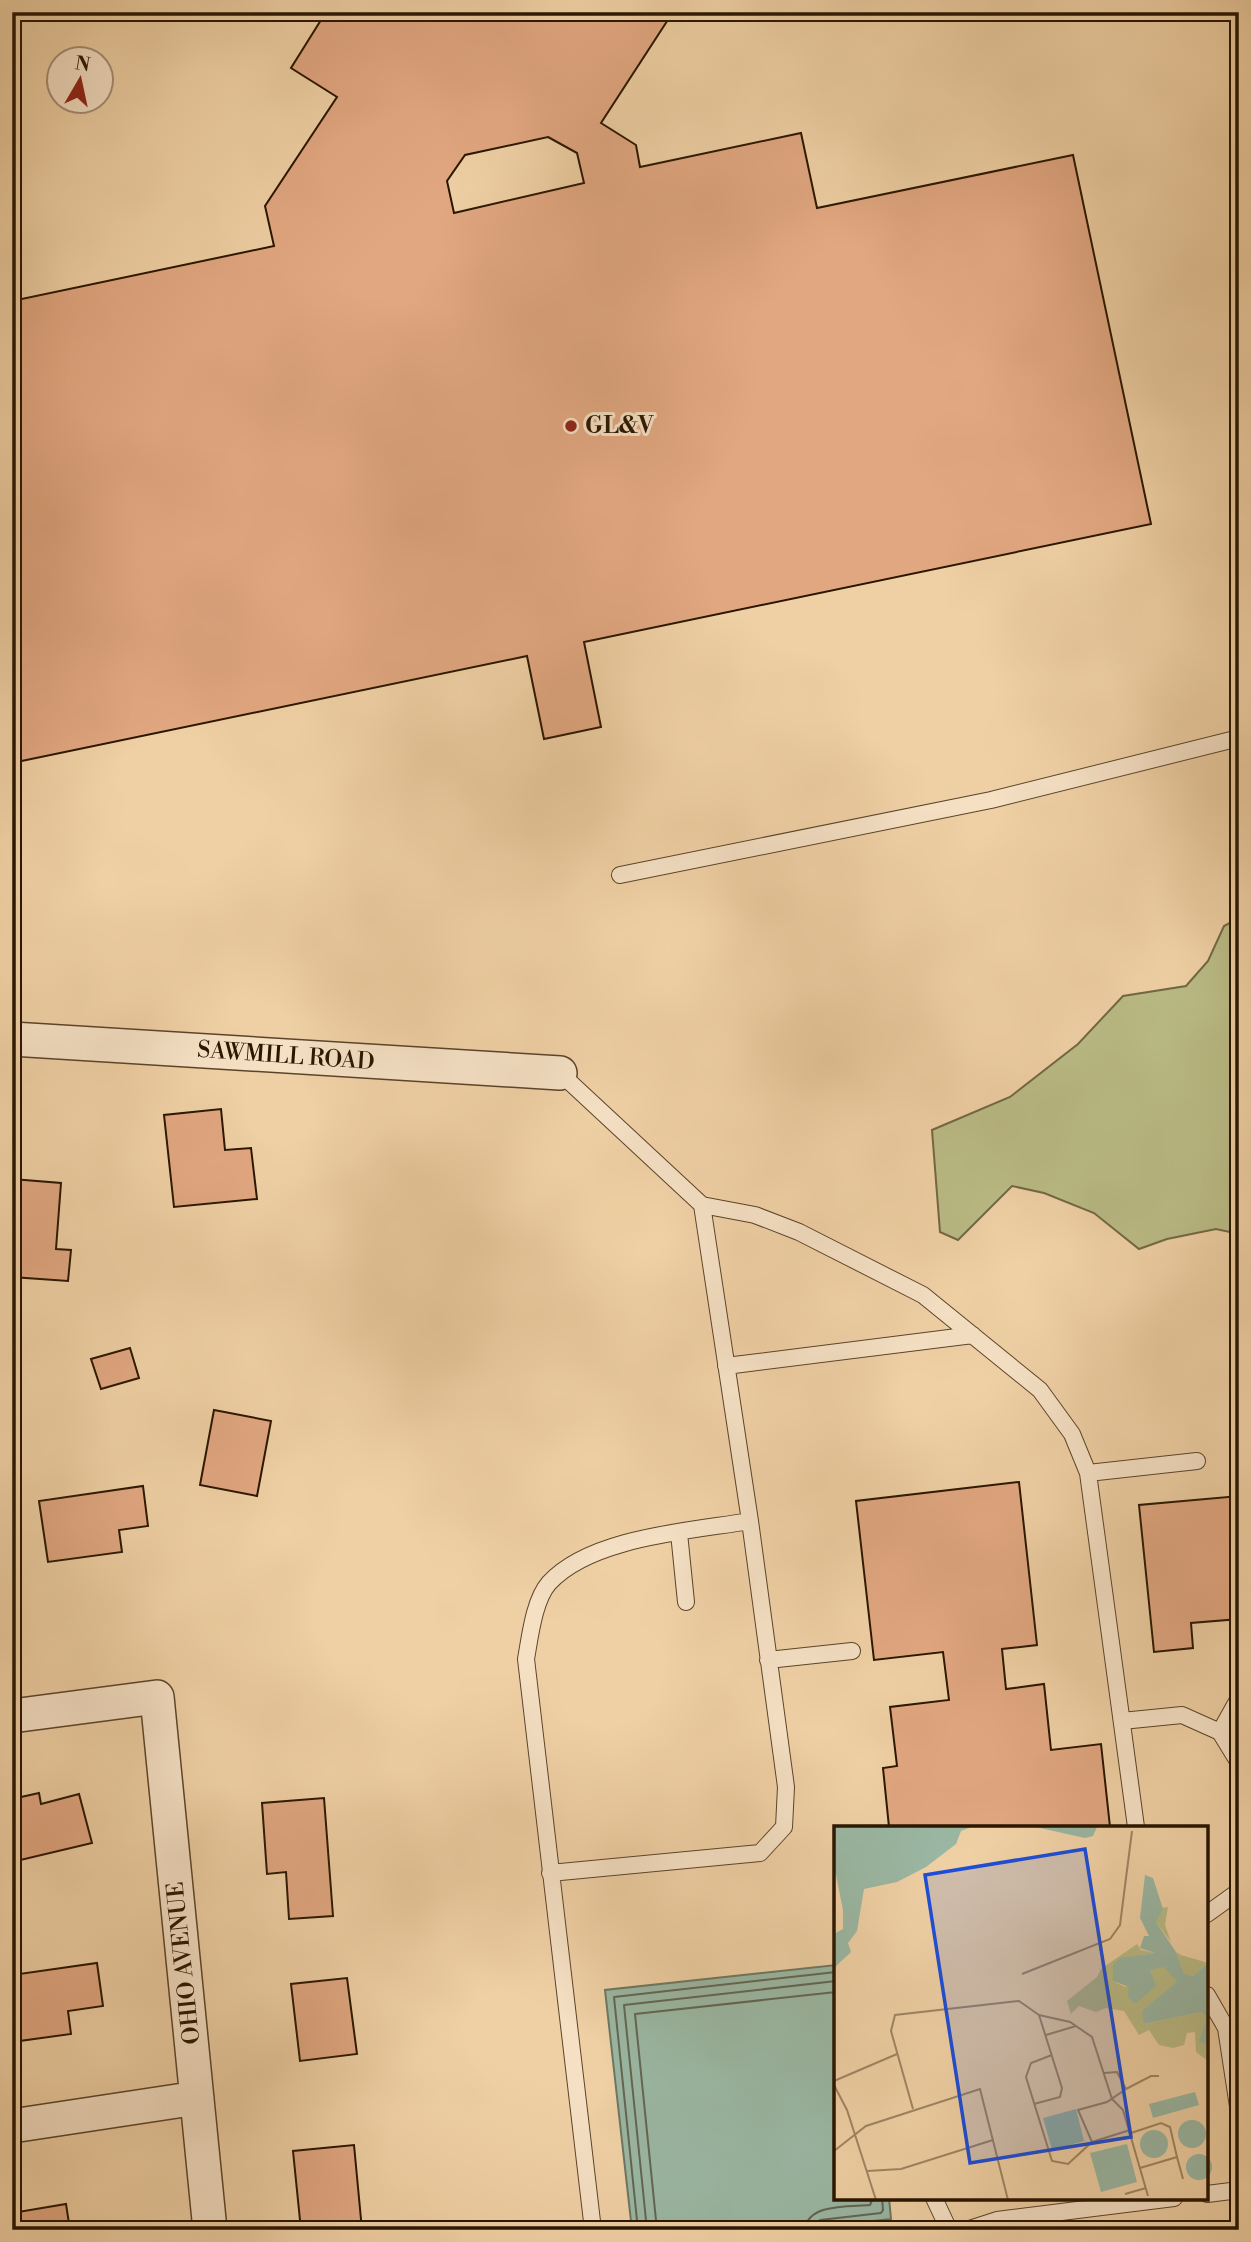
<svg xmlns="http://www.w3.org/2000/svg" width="1251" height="2242" font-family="'Libre Bodoni',serif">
<rect width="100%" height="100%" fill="#efd0a4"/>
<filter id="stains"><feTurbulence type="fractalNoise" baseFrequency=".00286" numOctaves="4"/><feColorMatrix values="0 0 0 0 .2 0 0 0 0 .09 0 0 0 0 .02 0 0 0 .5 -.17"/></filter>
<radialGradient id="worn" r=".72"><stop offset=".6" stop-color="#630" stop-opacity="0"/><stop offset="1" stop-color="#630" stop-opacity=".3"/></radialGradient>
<!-- green -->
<path fill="#babb85" stroke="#726843" stroke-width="2" d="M1239,918v316l-23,-5 -49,10 -28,10 -45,-36 -50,-20 -32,-7 -54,54 -18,-8 -8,-102 78,-33 68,-53 45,-48 63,-10 22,-25 16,-35z"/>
<!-- water -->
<path fill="#9ab7a3" stroke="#6d7762" stroke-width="2" d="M836,1965v233h53l2,21 -101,11h-158l-27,-240z"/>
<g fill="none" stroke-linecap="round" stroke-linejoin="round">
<!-- shore -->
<path stroke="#626652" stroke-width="2" d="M638,2230l-24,-233 222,-25
M647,2230l-23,-225 212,-24
M657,2230l-22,-216 201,-22
M805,2230c2,-27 45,-23 65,-25l3,-7
M814,2230l1,-6 5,-4 61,-7 2,-3 -1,-12"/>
</g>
<!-- building -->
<path fill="#e1a781" stroke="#2a1601" stroke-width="2" fill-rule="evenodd" d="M326,12h347l-72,111 35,22 4,22 161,-34 16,75 256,-53 78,369 -567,118 17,85 -57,12 -17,-83 -515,107v-434l5,-1 -5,-27 262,-55 -9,-40 72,-109 -46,-29zM548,137l29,16 7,30 -130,30 -7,-32 18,-26z
M221,1109l4,41 26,-2 6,51 -83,8 -10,-92z
M12,1179l49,4 -5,66 15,1 -3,31 -56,-4z
M130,1348l9,30 -38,11 -10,-30z
M214,1410l57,11 -14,75 -57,-11z
M1019,1482l18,163 -35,4 4,40 38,-5 7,66 50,-6 9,83h-221l-6,-59 14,-2 -7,-59 59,-7 -6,-48 -69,8 -18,-159z
M143,1486l5,40 -29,4 3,22 -74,10 -9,-61z
M1239,1496v123l-48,4 2,25 -39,4 -15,-147z
M39,1793l2,11 38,-10 13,49 -80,19v-63z
M324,1798l9,118 -44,3 -3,-47 -19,2 -5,-71z
M97,1963l6,43 -35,5 3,23 -59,8v-67z
M347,1978l10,76 -57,7 -9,-77z
M354,2145l8,85h-61l-8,-79z
M66,2204l4,26h-58v-17z"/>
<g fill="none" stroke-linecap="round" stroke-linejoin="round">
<defs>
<path id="lane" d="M620,875l371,-75 248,-62
M702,1205l53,10 44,17 124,63 117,95 32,44 16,39 48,354
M726,1366l247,-31
M1088,1473l109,-12
M679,1533l7,69
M768,1660l84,-9
M1122,1721l60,-6 38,17 19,31
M1220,1732l19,-34
M550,1873l210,-20 24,-26 2,-40 -36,-266 -48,-316 -142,-132
M1207,1914l32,-23
M1207,1995l19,33 13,85
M1207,2194l32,-4
M934,2198l15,32
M593,2230l-67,-571c4,-22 8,-59 23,-76 42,-46 142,-52 201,-62
M966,2230l31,-10 177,-22"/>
<path id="street" d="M12,1039l548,34
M12,1716l145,-19 53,533
M12,2126l185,-28"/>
</defs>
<!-- lane casing -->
<use href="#lane" stroke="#5b442a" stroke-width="18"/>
<!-- street casing -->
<use href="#street" stroke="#5b442a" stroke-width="36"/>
<!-- lane -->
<use href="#lane" stroke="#f5e0c4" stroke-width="16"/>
<!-- street -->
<use href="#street" stroke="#f5e0c4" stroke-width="33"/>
</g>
<!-- markers -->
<circle fill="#8f2418" stroke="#f5e0c4" stroke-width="2.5" cx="571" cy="426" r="7"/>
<g text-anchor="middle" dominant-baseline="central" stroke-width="6" stroke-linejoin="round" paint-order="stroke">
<!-- poi labels -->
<g font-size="23" font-weight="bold" fill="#2a1601" stroke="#f5e0c4" text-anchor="start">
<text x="585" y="426">GL&amp;V</text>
</g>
<!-- street labels -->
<g font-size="23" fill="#2a1601" stroke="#f5e0c4">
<text transform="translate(286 1056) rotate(4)">SAWMILL ROAD</text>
<text transform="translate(184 1963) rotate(-96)">OHIO AVENUE</text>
</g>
</g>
<!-- overview -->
<g transform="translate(834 1826)">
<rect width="374" height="374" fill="#efd0a4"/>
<path d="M334,81l-3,18 6,17 -15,-20 5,-14zM303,118l4,6 15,3 -16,2 -27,26 12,6 26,-10 -2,-7 15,-4 14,16 -28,26 -6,16 57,-12 6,6 -9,24 10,3v16l-12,-9 -1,-20 -8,1 -3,12 -11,3 -14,-3 -10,-15 -10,5 -15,-24 -18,-3 -10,4 -17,-6 -8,8 -4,-13 30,-24 4,-8zM342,126l5,3 27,8 -15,13 -9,-1z" fill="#babb85"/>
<path d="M0,0h140l-13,5 -5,13 -30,23 -29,15 -33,7 -7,42 -9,12 3,9 -17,16v-34l9,-5v-19l-9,-45zM197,0h66v1l-4,9 -8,2zM311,49l8,3 10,31 -7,13 20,30 8,22 9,2 15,-13v82l-10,-3 9,-24 -6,-6 -57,12 -2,-13 35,-29 -13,-15 -14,3 6,16 -21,18 -7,-7 1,-10 -16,-6v-16l7,-7 35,-5 -15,-5 4,-12h5l-9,-18zM361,266l4,13 -46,13 -4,-14zM242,283l8,32 -32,9 -9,-32zM344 308a14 14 0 1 1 28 0a14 14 0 1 1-28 0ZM306 318a14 14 0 1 1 28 0a14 14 0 1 1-28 0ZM293,318l10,38 -36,10 -11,-39zM352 341a13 13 0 1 1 26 0a13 13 0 1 1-26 0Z" fill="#9ab7a3"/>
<path fill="none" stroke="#a08663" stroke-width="2" d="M188,148l88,-35 10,-14 12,-94M205,189l31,7 22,15 20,62 11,11 25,86M212,209l30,-9M218,229l-21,8 -5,14 26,84 16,3 24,-22 38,-12M0,255l63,-27M0,259l13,25 29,90M292,263l25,-13h8M79,283l-22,-78 4,-16 124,-14 20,14 23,73 -2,9 -26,7M297,307l30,-10 9,4 7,30 -37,11M258,316l-14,-32 29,-8 19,-13 -9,-17 -13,1M0,325l32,-25 114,-37 28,111M343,331l6,22M33,345l34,-2 92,-29M291,368l21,-6"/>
<path fill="#1d4ed8" fill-opacity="0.15" stroke="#1d4ed8" stroke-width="3.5" d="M251,23l46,288 -161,26 -45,-288z"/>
<rect width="374" height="374" fill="none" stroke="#2a1601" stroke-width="3.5"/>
</g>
<!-- margin -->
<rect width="1251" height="2242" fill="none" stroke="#efd0a4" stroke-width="42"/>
<rect x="14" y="14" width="1223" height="2214" fill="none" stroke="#2a1601" stroke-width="3.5"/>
<rect x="21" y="21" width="1209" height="2200" fill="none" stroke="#2a1601" stroke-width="2"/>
<!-- north arrow -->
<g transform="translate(80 80) rotate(9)"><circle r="33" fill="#f5e0c4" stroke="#a48f76" stroke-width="2"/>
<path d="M0-5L12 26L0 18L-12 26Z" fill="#8f2418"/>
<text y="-10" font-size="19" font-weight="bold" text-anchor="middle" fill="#2a1601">N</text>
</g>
<rect width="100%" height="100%" filter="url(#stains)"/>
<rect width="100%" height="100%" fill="url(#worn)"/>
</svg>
